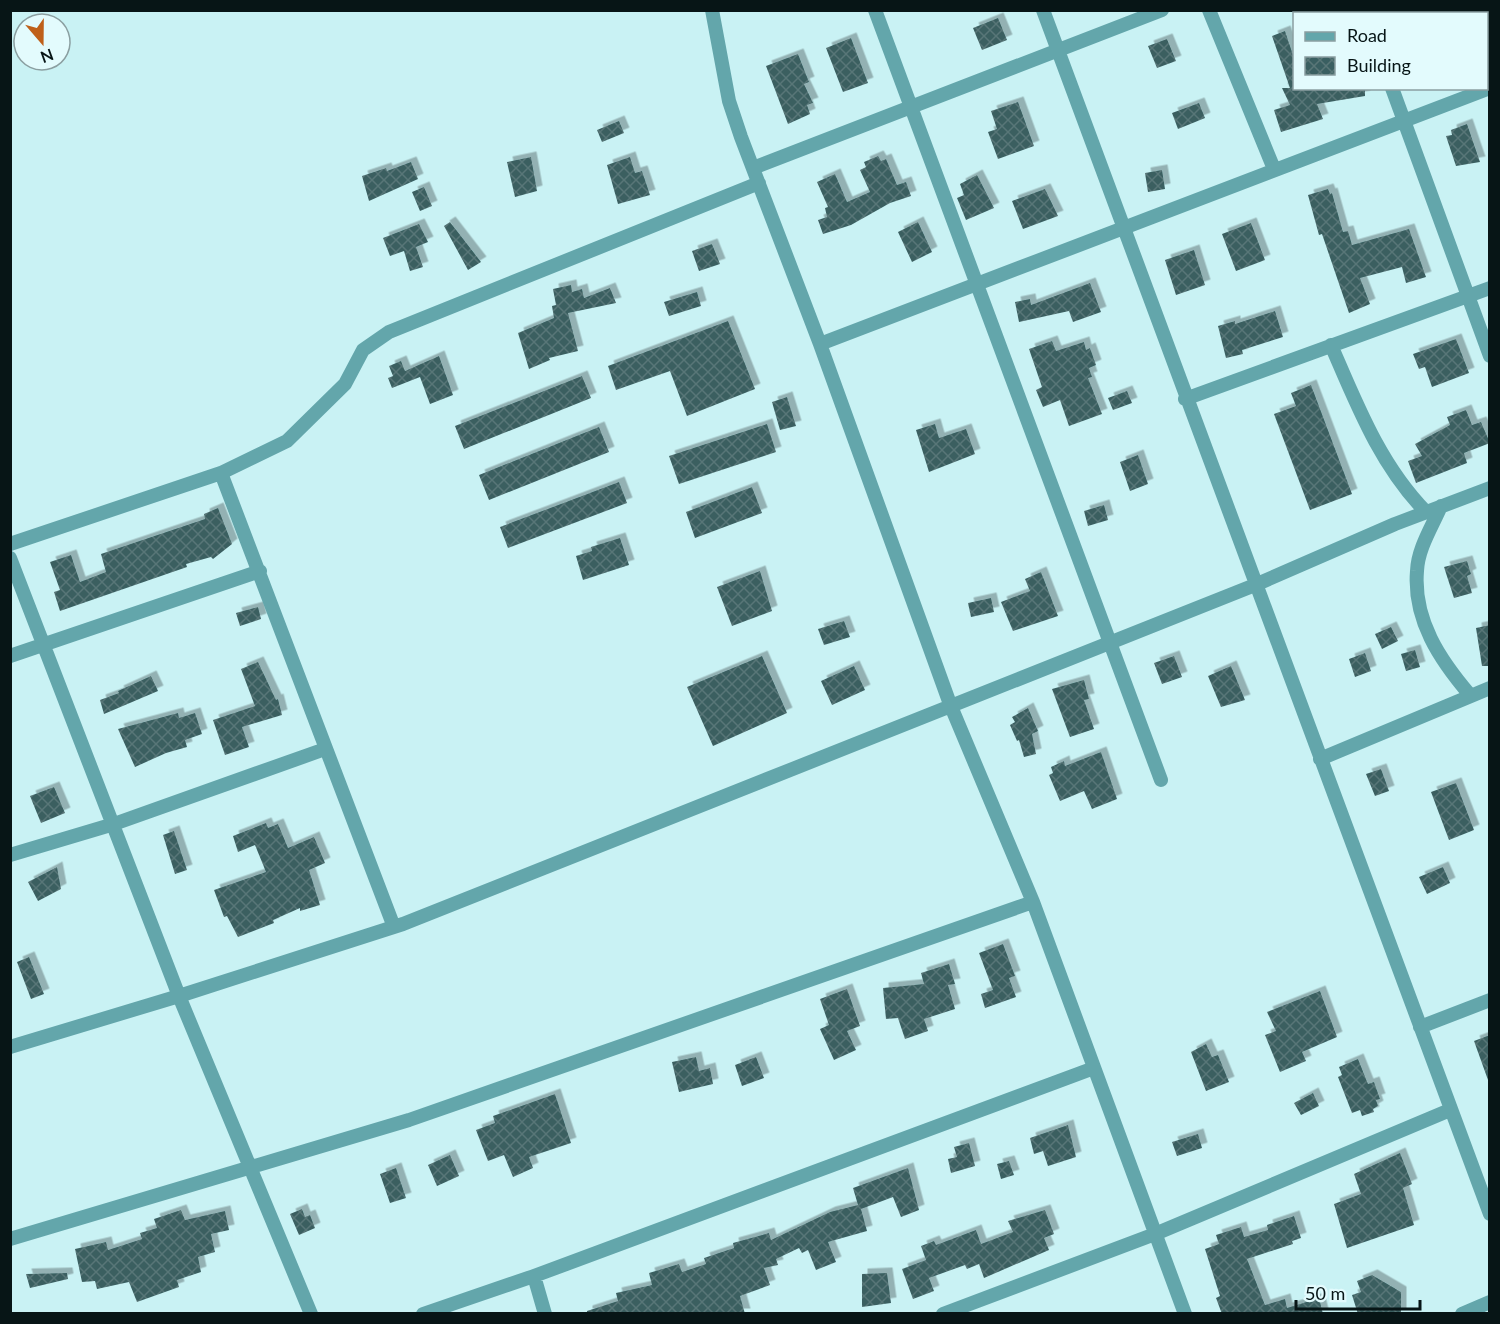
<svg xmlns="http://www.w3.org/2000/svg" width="1500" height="1324" font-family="Lato,sans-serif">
<defs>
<pattern id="building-cross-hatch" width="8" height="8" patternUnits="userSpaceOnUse" patternTransform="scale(1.5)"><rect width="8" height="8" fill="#3a5f61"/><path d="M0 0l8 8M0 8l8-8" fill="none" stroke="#597677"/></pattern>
<filter id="shadow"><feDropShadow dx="5.5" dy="-5.5" stdDeviation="0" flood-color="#0004"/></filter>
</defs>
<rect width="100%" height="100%" fill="#c9f2f4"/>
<!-- building -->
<path fill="url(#building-cross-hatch)" filter="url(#shadow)" d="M998,18l9,22 -25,10 -9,-22z
M1285,31l9,27v30h71v8l-48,8 6,15 -42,13 -7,-22 16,-5 -8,-17h8l-18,-52z
M851,38l17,45 -25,9 -17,-44z
M1167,39l9,22 -19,7 -9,-22z
M798,54l11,28 -5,2 9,19 -6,2 3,9 -22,10 -22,-58z
M1018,102l16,44 -36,13 -10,-27 9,-3 -6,-18z
M1199,103l6,15 -27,11 -6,-16z
M619,121l5,12 -22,9 -5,-12z
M1467,124l13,38 -24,4 -10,-30 6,-1 -1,-5z
M878,156l3,5 5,-2 11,26 9,-3 5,14 -21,7 -39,22 -28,9 -5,-14 9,-3 -2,-9 3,-1 -11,-25 18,-8 12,28 23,-10 -10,-22 6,-3 -2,-5z
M531,157l6,34 -22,6 -8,-35z
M630,157l5,16 7,-2 8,24 -32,9 -11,-39z
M411,162l7,17 -49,22 -7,-25 24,-8 1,3z
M1162,170l3,19 -17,3 -3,-19z
M977,175l17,33 -28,12 -9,-22 7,-3 -4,-11z
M424,187l8,19 -12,5 -8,-19z
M1045,189l13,27 -35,13 -11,-28z
M1328,189l2,5 2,-1 11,39 5,-1 4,14 57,-16 17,48 -20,6 -4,-16 -42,11 10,26 -21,9 -27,-79 -3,1 -11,-40z
M450,222l31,40 -13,8 -24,-44z
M918,222l14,30 -20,10 -14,-30z
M1251,223l14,37 -29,11 -14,-37z
M419,224l9,18 -12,5 7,20 -13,4 -6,-20 -14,5 -7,-18z
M712,244l8,20 -21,7 -7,-20z
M1194,250l11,35 -29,10 -11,-35z
M1090,283l11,29 -28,10 -4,-11 -50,11 -4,-20 15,-3 1,6z
M571,285l1,7 10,-3 2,9 26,-10 6,15 -48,10 10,38 -29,7 1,2 -21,9 -11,-36 36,-15 -2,-12 4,-1 -3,-16z
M697,292l4,14 -32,10 -5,-14z
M1275,311l8,26 -41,13 1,4 -17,4 -8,-32 17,-5v3z
M728,321l27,68 -68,27 -17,-45 -54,19 -8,-24z
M1456,339l13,34 -37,14 -7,-20 -6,2 -6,-15z
M1052,341l4,10 28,-9 2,8 4,-2 6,17 -7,3 3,9 -4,1 14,36 -33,12 -9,-26 -17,7 -7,-17 6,-3 -13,-38z
M439,356l14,39 -23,9 -10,-27 -28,11 -4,-10 5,-2 -4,-10 12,-5 4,10z
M582,376l9,22 -127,51 -9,-23z
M1311,385l41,109 -42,16 -36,-96 22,-8 -5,-13z
M1127,391l5,12 -19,7 -5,-12z
M787,397l9,29 -16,4 -8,-28z
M1466,410l6,15 9,-3 9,21 -26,10 3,10 -51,20 -8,-22 14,-5 -7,-12 35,-19 -3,-8z
M767,424l9,28 -97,32 -10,-28z
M935,424l4,14 27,-9 9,25 -46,18 -13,-42z
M599,427l10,25 -120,48 -10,-25z
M1138,455l10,29 -18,7 -10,-29z
M619,482l8,21 -119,45 -8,-21z
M752,487l10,26 -67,25 -9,-26z
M1104,505l4,15 -20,6 -4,-15z
M218,508l14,36 -19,15 -2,-2 -25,7 1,3 -127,44 -6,-19 6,-2 -10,-28 21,-7 9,27 26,-10 -5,-18 104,-35 -1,-5z
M620,538l9,27 -46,15 -7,-24 16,-5 -1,-4z
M1467,561l4,13 -4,2 5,17 -18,5 -10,-31z
M760,571l12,40 -40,15 -15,-39z
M1041,572l17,44 -45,15 -12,-29 29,-11 -5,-12z
M991,598l3,14 -23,5 -3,-14z
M258,607l3,12 -21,7 -4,-13z
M844,621l6,16 -26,8 -6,-16z
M1490,625v41h-8l-6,-38z
M1391,627l7,14 -16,8 -7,-15z
M1415,650l5,17 -14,4 -5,-17z
M1365,653l6,18 -16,6 -6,-18z
M762,656l25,57 -74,33 -26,-59z
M1174,656l8,21 -20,7 -8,-21z
M258,662l18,38 2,-1 4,16 -40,12 7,20 -24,8 -12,-35 42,-14 -14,-37z
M854,666l11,24 -33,15 -11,-24z
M1231,666l14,34 -24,7 -13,-31z
M151,676l7,15 -54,23 -4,-14 19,-7 -1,-2z
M1084,680l5,19 -5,1 10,29 -24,8 -18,-48z
M1028,708l10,23 -6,3 4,20 -12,3 -5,-17 -2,1 -7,-16 5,-3 -3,-5z
M178,713l1,5 16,-5 7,21 -17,6 2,7 -21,6 -31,14 -17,-38z
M1101,752l16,47 -25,10 -8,-18 -24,10 -11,-26 4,-2 -2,-6 13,-6 1,5z
M1381,769l8,22 -14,5 -9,-22z
M1456,783l18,47 -25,10 -18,-48z
M54,787l11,26 -24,10 -11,-27z
M266,823l2,5 10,-4 10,24 26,-11 11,26 -16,7 11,35 -20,6v-3l-27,12 1,3 -36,14 -11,-21 -3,1 -10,-27 52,-18 -11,-27 -17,7 -5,-16z
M174,831l13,39 -12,4 -12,-39z
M57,867l4,22 -23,12 -10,-19z
M1443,867l7,16 -23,11 -8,-17z
M1003,944l12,32 -6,2 7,19 -31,11 -4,-14 12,-4 -14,-37z
M29,957l15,37 -13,5 -14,-37z
M949,964l6,20 -7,1 7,24 -31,10 4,12 -23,8 -7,-21 -12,1 -3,-31 41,-4 -3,-11z
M847,989l13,37 -13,5 9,19 -22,10 -14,-31 9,-4 -9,-26z
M1320,991l17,46 -35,15 4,9 -26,11 -15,-37 11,-4 -9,-19z
M1490,1035v44l-2,1 -14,-39z
M1206,1044l6,13 6,-2 11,27 -23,9 -15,-39z
M696,1057l3,14 11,-3 3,16 -34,8 -7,-30z
M756,1057l8,21 -22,8 -7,-21z
M1358,1059l10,25 6,-2 6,17 -4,1 2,6 -5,3 1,3 -12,4 -2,-6 -8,3 -14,-36 4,-2 -3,-8z
M1313,1093l6,13 -18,9 -7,-12z
M555,1094l16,49 -42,14 4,11 -20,9 -9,-22 -16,6 -12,-31 19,-7 -2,-7z
M1068,1125l8,32 -28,9 -5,-15 -9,3 -4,-16z
M1198,1134l4,14 -25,8 -5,-14z
M969,1143l6,23 -24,7 -3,-14 9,-2 -3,-10z
M1400,1153l12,31 -9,4 11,37 -67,23 -13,-44 27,-10 -7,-20z
M450,1155l9,21 -22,10 -9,-21z
M1009,1161l5,14 -13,4 -4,-15z
M396,1168l10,30 -16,5 -10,-29z
M908,1168l11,42 -18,7 -8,-20 -32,12 6,22 -39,11 8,20 -20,8 -8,-20 -6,3 -3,-5 -23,11 2,6 -14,3 6,17 -30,11 5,18h-158v-3l31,-10 -2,-8 36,-8 -3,-12 30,-9 3,8 24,-8 -2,-6 30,-10 -1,-5 36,-10 2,7 59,-28 28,-7 -5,-17z
M302,1209l3,8 5,-2 5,13 -16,7 -9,-21z
M181,1210l4,10 40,-9 4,19 -18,4 4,18 -17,5 3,15 -24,8 2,7 -42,15 -8,-20 -32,7 -2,-8 -13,1 -7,-33 31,-7 2,8 34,-11 -2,-6 17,-5 -3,-9z
M1045,1210l9,24 -10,4 5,12 -65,28 -5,-14 -12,5 -2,-4 -36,13 5,13 -21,8 -11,-30 24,-9 -5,-14 13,-5 2,4 40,-15 5,14 32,-12 -5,-11z
M1294,1216l7,22 -9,3 1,3 -46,15 18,46 20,-6 2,9 32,-10 4,16h-101l-6,-16 4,-2 -15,-47 14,-5 -3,-9 25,-8 3,10 24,-7 -1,-5z
M67,1273l1,6 -38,9 -4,-14z
M887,1273l4,30 -29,4v-33z
M1372,1275l29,17v22h-43l-6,-19 9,-3 -4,-11z"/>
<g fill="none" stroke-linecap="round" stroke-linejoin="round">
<!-- street -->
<path stroke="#63a6ab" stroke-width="14" d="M712,10l17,91 12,36 79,207 130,360 83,198 152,412
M875,10l286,770
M1043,10l447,1204
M1209,10l65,159
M1363,10l1,4
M1392,88l98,268
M753,168l409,-158
M820,344l670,-256
M1331,345c26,60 49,120 95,167
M1185,399l305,-111
M221,473l173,454
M1441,506c-9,21 -23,42 -24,65 -4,49 23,89 53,124
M10,544l211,-71 66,-32 58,-57 18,-34 26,-18 370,-149
M10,558l169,438 -169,51
M10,656l250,-85
M1320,759l170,-71
M10,855l104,-31 211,-75
M1420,1027l70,-27
M10,1239l399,-119 624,-218
M534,1276l11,38
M311,1314l-132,-318 224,-72 852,-339 140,-61 95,-36
M423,1314l111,-38 560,-208
M943,1314l212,-80 295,-124
M1462,1314l28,-12"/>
</g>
<!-- border -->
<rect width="1500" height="1324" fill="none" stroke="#071516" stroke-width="24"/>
<!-- legend -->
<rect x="1293" y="12" width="195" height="78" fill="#e3fbfd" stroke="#8b9fa1" stroke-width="1.5"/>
<rect x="1305" y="32" width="30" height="9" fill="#63a6ab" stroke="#8b9fa1" stroke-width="1.5"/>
<text x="1347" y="42" font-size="18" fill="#071516">Road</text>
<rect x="1305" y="57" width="30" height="18" fill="url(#building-cross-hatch)" stroke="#8b9fa1" stroke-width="1.5"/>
<text x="1347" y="72" font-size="18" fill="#071516">Building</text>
<!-- north arrow -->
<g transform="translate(42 42) rotate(160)"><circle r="28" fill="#e3fbfd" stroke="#8b9fa1" stroke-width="1.5"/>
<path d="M0-4.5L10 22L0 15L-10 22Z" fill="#bf601a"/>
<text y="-9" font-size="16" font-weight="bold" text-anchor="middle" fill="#071516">N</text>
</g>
<!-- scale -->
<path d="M1296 1300v9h124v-9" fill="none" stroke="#071516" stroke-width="3"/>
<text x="1305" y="1300" font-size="18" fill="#071516" stroke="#e3fbfd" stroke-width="4.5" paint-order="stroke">50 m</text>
</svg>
